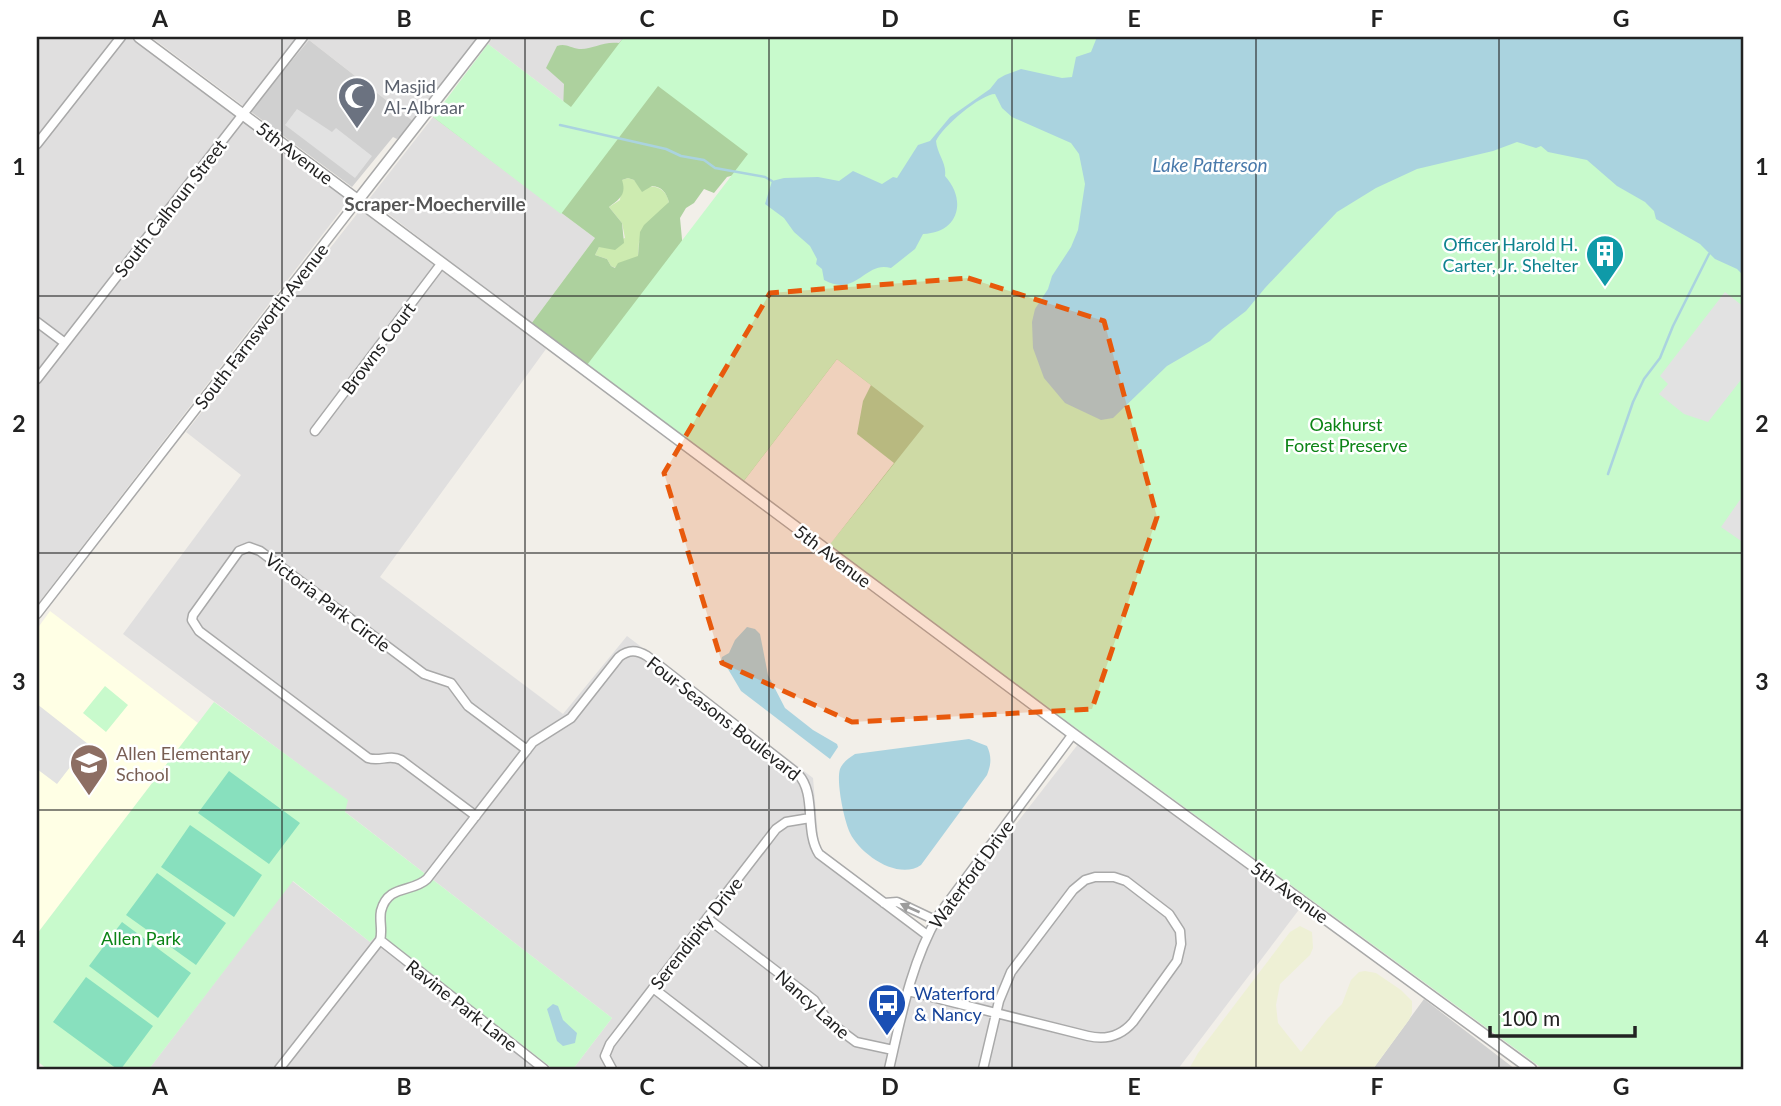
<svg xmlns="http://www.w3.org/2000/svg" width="1781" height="1106" font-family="Lato,sans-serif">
<rect width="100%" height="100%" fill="#f2efe9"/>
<!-- residential -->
<path fill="#e0dfdf" d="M37,37h94l212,158 3,9 -309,401z
M151,37h327l-65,84 -104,-81 -59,71z
M494,37h130l-53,70 -83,-63z
M433,117l162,121 -64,86 -162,-125z
M360,210l186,139 -166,228 183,137 64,-78 186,142 6,69 112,86 148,-190 222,164 -123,162h-605l39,-51 -268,-207 3,-11 -224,-166 118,-159 -55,-43z
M292,881l78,61 8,-9 175,136h-404z"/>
<!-- education -->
<path fill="#ffffe5" d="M50,611l148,112 -161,211v-305z"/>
<!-- religious -->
<path fill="#d0d0d0" d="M309,40l104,81 -10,13 -6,5 -4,-2 -41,50 -102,-76z
M1424,999l91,70h-142z"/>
<!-- farmland -->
<path fill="#eef0d5" d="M1300,926l12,6 1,16 -3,7 -30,29 -4,21 2,18 23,29 27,-34 14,-14 9,-24 8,-8 6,-1 11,2 25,17 11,11v12l-3,7 -36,49h-184l9,-16 92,-121z"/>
<!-- grass -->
<path fill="#cdebb0" d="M628,178l6,2 6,6c14,0 25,0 29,16l-30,40 -1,15c-8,4 -15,5 -22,11l-5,-2 -4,-7 -12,-4 4,-8 26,-9 -3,-15 -13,-16 11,-7 2,-20z"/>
<!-- forest -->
<path fill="#add19e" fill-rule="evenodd" d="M624,37h294l-180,137 -11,3 -13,16 -10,-4 -10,14 -8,5 -6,10 3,32 309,95 -164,202 66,-84 -37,-29 6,-33 8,-16 -34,-26 -94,123 -212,-158 64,-86 -162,-121 130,-5 1,-28 -18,-16 11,-22c9,-3 13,2 22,3 13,1 23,-8 40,-6zM628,178l6,2 8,12 10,-6c10,1 14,6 17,16l-25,23 -4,7 -2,24 -20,7 -3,5 -4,-2 -4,-7 -12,-4 4,-8 16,3 9,-7 -2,-20 -13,-16c10,-8 18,-12 13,-27z"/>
<!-- park -->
<path fill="#c8facc" d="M624,37h1120v1032h-201l-715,-522 96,-121 -87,-67 -94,123 -156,-117 161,-211 -90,-68 -97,128 -128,-97 55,-73 83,63z
M105,686l23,19 -22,27 -23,-19z
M214,702l134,98 -3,12 267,206 -39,51h-20l-174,-136 -9,9 -77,-61 -144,188h-102l-10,-8v-127z"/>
<!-- pitch -->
<path fill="#88e0be" d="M229,771l71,52 -31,41 -71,-51z
M190,825l72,50 -28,42 -73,-50z
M157,873l69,50 -30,42 -70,-50z
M122,922l69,51 -33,45 -69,-52z
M86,977l67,49 -32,43h-4l-64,-47z"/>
<!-- parking -->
<path fill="#e2e2e2" d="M297,109l35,23 4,-4 36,28 -17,22 -70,-53z
M1725,292l19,15v69l-36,46 -24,-8 -25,-20 9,-10 -8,-8z
M1744,494v49l-23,-16z
M37,704l51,40 -31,40 -20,-15z"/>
<!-- water -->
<path fill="#aad3df" d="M1097,37h647v239l-7,-7 -22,-10 -15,-15 -44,-25 -2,-8 -9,-9 -28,-16 -30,-26 -39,-8 -7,-6 -5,2 -19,-6 -24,9 -76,18 -41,19 -39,24 -72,76 -19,23 -25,19 -11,11 -43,25 -54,52 -12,2 -36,-17 -21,-25 -11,-30 -1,-26 3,-13 13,-20 4,-13 19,-29 7,-17 7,-46 -6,-30 -8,-11 -59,-26 -10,-9 -7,-14c-14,0 -53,33 -59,47 1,13 11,22 9,35 22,24 14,57 -22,58l-8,15 -24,19c-26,-8 -34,30 -67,12l-2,-11 -6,-5 1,-5 -7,-13 -16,-14 -10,-14 -19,-14 7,-23 12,-3 34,-1 21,4 14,-10 29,13 11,-7 4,1 21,-33 12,-4 20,-24 40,-28 8,-10 7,-4 16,-6 41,9 10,-1 4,-20 15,-5z
M747,627l8,2 5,5 8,41 17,33 28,22 24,14 1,3 -8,12 -89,-68 -13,-22 -7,-8 1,-4 7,-4 6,-13z
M969,739l18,7c5,11 4,19 0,29l-66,90c-23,16 -61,-11 -71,-32 -6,-13 -14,-51 -10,-64 3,-7 9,-11 15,-15z
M553,1004l5,2 5,14 14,13 -2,10 -12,3 -6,-5 -10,-32z"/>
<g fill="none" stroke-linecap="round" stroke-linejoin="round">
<!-- stream -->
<path stroke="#aad3df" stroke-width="2.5" d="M560,125l106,24 15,7 23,4 11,8 50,9 7,4
M1608,474l25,-72 11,-23 16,-21 13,-32 36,-72"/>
<defs>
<path id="minor" d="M37,144l84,-107
M37,322l28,21
M37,379l266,-342
M315,431l126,-167
M37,614l321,-414
M476,816l-75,-56c-12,-6 -21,2 -33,-2l-169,-127 -7,-11 1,-5 46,-64 10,-4 11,4 164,123 27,9 17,23 59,44
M884,903l13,-1 38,18
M707,918l107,82 14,21 28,21 37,8
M380,940l164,129
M653,988l105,81
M908,991l180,45c17,4 33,0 45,-14l44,-61 4,-17 -1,-13 -11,-17 -43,-33 -12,-4h-19l-10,3 -12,10 -62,82 -12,29 -16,68
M279,1069l101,-129c3,-9 -1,-19 1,-29 7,-27 31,-18 46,-32l106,-137 38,-24 48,-61c10,-8 18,-7 28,-1l151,118c19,20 6,57 21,80l108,81
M612,1069l-7,-13 5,-12 166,-215 10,-7 24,-4
M889,1069c12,-52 22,-106 49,-153l135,-182"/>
<path id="tertiary" d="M139,37l934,697 458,335
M358,200l127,-163"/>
</defs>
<!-- minor casing -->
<use href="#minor" stroke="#a9a9a9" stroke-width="11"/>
<!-- tertiary casing -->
<use href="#tertiary" stroke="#a9a9a9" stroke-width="13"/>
<!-- minor -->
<use href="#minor" stroke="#fff" stroke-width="8"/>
<!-- tertiary -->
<use href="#tertiary" stroke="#fff" stroke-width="10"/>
</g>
<!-- one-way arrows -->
<defs><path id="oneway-solid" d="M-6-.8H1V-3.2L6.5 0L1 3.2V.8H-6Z" transform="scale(1.75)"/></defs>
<use fill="#9c9c9c" href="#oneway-solid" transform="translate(910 908) rotate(-156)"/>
<!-- marked area -->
<path fill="#e8590c" fill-opacity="0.2" stroke="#e8590c" stroke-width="5" stroke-dasharray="14 9" stroke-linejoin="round" d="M968,278l136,43 53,196 -65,192 -240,13 -130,-59 -58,-190 106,-180z"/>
<!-- grid -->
<path fill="none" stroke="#222" stroke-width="2" stroke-opacity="0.55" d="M282,37v1032M525,37v1032M769,37v1032M1012,37v1032M1256,37v1032M1499,37v1032M37,296h1707M37,553h1707M37,810h1707"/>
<!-- icons -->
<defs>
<symbol id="mosque-pin" viewBox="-11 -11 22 30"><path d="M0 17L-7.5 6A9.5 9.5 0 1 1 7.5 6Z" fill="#6b7280" stroke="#fff"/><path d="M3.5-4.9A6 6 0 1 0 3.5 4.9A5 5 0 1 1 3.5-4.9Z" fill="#fff"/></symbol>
<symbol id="building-pin" viewBox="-11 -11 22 30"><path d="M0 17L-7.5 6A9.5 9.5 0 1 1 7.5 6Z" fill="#0f9aa8" stroke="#fff"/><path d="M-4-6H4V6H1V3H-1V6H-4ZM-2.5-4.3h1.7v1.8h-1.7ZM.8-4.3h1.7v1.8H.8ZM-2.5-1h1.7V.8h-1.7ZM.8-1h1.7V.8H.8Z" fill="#fff"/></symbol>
<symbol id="school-pin" viewBox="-11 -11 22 30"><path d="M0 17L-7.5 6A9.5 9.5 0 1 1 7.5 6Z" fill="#8d6e63" stroke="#fff"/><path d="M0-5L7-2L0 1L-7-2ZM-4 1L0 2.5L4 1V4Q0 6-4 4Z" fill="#fff"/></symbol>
<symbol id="bus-pin" viewBox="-11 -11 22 30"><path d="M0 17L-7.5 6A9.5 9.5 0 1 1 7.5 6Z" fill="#1a4fb4" stroke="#fff"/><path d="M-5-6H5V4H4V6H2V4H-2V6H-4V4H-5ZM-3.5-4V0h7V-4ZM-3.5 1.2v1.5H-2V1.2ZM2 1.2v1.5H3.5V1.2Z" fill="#fff"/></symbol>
</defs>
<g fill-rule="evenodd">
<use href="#mosque-pin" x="335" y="74" width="44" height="60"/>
<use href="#building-pin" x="1583" y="232" width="44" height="60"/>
<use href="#school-pin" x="67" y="741" width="44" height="60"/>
<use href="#bus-pin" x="865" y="981" width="44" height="60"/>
</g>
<g text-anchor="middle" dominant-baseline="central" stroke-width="5" stroke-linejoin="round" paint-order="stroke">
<!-- worship labels -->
<g font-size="18" fill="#5b616d" stroke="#fff" text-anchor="start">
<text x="384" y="86">Masjid<tspan x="384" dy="21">Al-Albraar</tspan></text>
</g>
<!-- street labels -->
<g font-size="18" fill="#222" stroke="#fff">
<text transform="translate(295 153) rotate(37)">5th Avenue</text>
<text transform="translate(170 208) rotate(-52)">South Calhoun Street</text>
<text transform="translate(261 326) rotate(-52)">South Farnsworth Avenue</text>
<text transform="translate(378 348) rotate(-53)">Browns Court</text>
<text transform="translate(833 556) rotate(37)">5th Avenue</text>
<text transform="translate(328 602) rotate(37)">Victoria Park Circle</text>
<text transform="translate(724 718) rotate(38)">Four Seasons Boulevard</text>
<text transform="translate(971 874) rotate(-54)">Waterford Drive</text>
<text transform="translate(1290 892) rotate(36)">5th Avenue</text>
<text transform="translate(696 933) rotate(-52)">Serendipity Drive</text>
<text transform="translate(813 1004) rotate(42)">Nancy Lane</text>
<text transform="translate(462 1005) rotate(38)">Ravine Park Lane</text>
</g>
<!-- culture labels -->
<g font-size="18" fill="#0d838f" stroke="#fff" text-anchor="end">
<text x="1578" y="244">Officer Harold H.<tspan x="1578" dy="21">Carter, Jr. Shelter</tspan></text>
</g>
<!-- park labels -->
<g font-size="18" fill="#0c8416" stroke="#fff">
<text x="1346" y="424">Oakhurst<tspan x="1346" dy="21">Forest Preserve</tspan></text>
<text x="141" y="938">Allen Park</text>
</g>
<!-- education labels -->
<g font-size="18" fill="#785e54" stroke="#fff" text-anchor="start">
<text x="116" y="753">Allen Elementary<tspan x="116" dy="21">School</tspan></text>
</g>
<!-- transit labels -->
<g font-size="18" fill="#164399" stroke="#fff" text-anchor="start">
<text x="914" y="993">Waterford<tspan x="914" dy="21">&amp; Nancy</tspan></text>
</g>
<!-- water labels -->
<g font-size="19" font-style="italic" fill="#4a7aab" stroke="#fff">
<text x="1210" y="164">Lake Patterson</text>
</g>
<!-- neighbourhood labels -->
<g font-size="19" font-weight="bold" fill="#555" stroke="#fff">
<text x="435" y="203">Scraper-Moecherville</text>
</g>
</g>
<!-- border -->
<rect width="1781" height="1106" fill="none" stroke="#ffffff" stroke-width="77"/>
<!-- scale -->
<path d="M1490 1026v10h145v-10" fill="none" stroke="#222222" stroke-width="3.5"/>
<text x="1501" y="1026" font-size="21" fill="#222222" stroke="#ffffff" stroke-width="5" paint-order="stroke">100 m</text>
<rect x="38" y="38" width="1704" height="1030" fill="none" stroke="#222" stroke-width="2.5"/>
<g font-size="23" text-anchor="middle" font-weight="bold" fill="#222">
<text x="160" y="27">A</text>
<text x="404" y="27">B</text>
<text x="647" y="27">C</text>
<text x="890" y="27">D</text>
<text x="1134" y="27">E</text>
<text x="1377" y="27">F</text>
<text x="1621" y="27">G</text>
<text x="19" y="175">1</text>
<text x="1762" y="175">1</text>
<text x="19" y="432">2</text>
<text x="1762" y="432">2</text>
<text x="19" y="690">3</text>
<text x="1762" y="690">3</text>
<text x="19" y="947">4</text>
<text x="1762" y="947">4</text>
<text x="160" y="1095">A</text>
<text x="404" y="1095">B</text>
<text x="647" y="1095">C</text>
<text x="890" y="1095">D</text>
<text x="1134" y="1095">E</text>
<text x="1377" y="1095">F</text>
<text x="1621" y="1095">G</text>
</g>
</svg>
